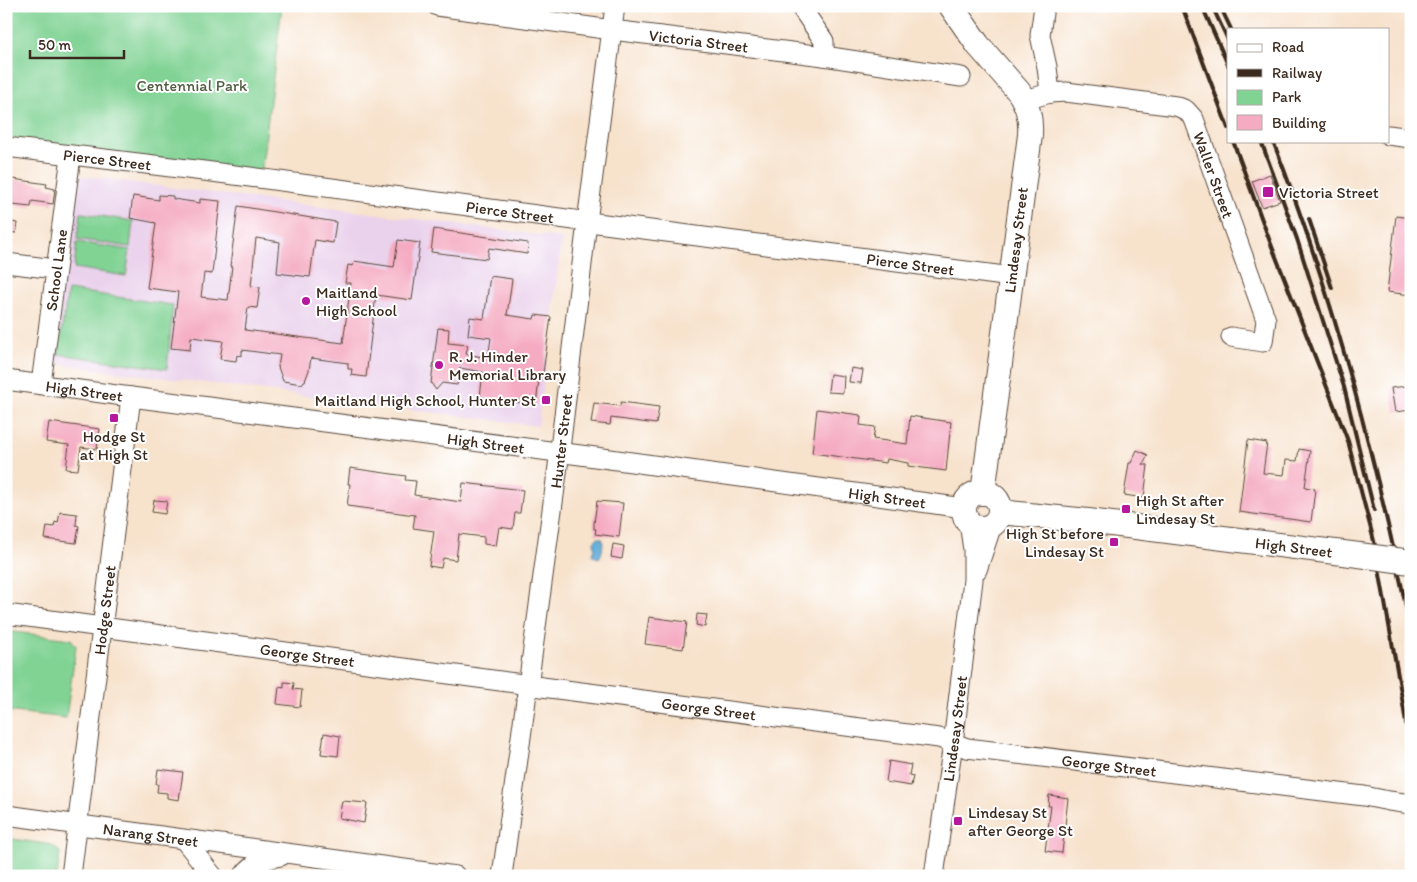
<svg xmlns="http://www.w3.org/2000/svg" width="1417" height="882" font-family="Itim,sans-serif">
<rect width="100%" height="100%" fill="#fff"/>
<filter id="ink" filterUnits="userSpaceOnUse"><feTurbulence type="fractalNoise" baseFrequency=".02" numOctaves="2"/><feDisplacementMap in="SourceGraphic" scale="10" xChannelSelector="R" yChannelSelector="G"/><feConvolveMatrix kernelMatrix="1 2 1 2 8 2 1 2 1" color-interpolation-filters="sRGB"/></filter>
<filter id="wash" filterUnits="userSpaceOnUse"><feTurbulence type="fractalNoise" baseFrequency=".0096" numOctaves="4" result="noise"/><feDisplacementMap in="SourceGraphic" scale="20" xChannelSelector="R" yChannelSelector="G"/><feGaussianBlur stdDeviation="1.12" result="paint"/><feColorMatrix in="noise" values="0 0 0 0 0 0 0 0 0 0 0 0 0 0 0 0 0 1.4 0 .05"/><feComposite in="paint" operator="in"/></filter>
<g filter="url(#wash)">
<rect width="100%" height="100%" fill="#f7e2cc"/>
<!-- built -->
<path fill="#ead1ec" d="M74,175l488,63 -24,188 -488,-63z"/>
<!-- green -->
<path fill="#81d394" stroke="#5e7e59" d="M6,6h276l-21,168 -255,-33z
M81,213l52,8 -3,26 -53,-8z
M77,242l53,8 -4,26 -52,-8z
M68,290l105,15 -6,64 -109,-15z
M6,631l65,8 5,7 -10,72 -60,-7z
M6,838l46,7 8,7 -3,24h-51z"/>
<!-- water -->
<path fill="#62afdb" stroke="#4e6c7c" d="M597,538h5c2,5 0,17 -3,20l-6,-2 -1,-2 3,-5 -1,-8z"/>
<g id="blocks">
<!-- building -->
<path fill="#f5acc3" d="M1270,174l10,27 -18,6 -10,-26z
M6,178l41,6 -1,3 9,2 -2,15 -21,-3 -1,6 -19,-2v-4l-6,-1z
M159,195l14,1v3l27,4v-4l20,2 -8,73 -8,-1 -3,24 27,3 4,-34h-2l8,-60 98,16 -3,21 -18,-3 -5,37 -33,-4 3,-31 -24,-4 -5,48 9,1 -3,21 -9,-1 -3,23 98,13 8,-60h-6l3,-18 5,1 1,-5 40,6 4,-27 22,3 -8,57 -36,-5 -10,82 -15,-2 1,-6h-4v-6l-37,-5 -2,12 -4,11h-1l-2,3 -19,-3 -5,-14 2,-12 -38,-5v6l-5,-1 -1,6 -16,-2 3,-18 -32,-4 -1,13 -19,-2 7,-56 -31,-4 9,-65 -26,-5 3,-22 26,4z
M1396,216l15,2v77l-24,-3z
M6,221l11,2 -1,10 -10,-1z
M434,229l94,14 -1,11 -38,-6 -2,11 -56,-7z
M490,276l22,3 -5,36 27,4 1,-4 16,2 -9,63h-3l-3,25 -56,-8 3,-25 -23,-4 -3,17 -15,-2 -6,7 -5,-7 7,-55 11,1 -1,14 20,2 -2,9 22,4 3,-20 -23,-3 2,-18 14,2z
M851,368l12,2 -2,13 -12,-1z
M830,374l14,2 -1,17 -15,-1z
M1407,386l4,24 -16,2 -4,-24z
M621,402l38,5 -3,17 -45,-6 -1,7 -19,-2 3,-20 26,3z
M817,409l43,6v2h1l-1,8 15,2 -2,12 34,5 3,-28 41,6 -5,49 -38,-5v-3l-21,-4 -1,4 -74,-10z
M49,422l51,7 -3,20 -16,-2 -3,23 -12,-1 3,-24 -23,-3z
M1248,440l19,3 -4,30 21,2 2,-15 11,1 2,-12 11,2 -5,36 10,2 -4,33 -72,-10z
M1137,450l11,5 -5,10h5l-4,33 -20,-3 5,-32h2z
M350,468l56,8 -1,4 11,1 -2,14 47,7 2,-19 60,7 -3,23h-5l-2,16 -14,-2 -3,19 -12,-2v-7l-25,-3 -3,26 -13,-2 -2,10 -12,-2 5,-35 -21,-3 2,-13 -68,-9 3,-22h-2z
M154,500l13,1 -2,13 -13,-2z
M597,501l26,2 -4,34 -24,-3 1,-5h-2v-6z
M60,512l17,2 -1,11 3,1 -3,17 -31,-4 2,-13 7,1 1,-5 3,1z
M613,544l11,2 -2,13 -11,-2z
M697,614l10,1 -2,12 -9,-2z
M649,617l38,5 -4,27 -38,-5z
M284,682l10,1 -1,6 9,1 -2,17 -23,-3 2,-17 5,1z
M324,733l16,3 -2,20 -17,-2z
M889,761l22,4 -2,10 4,1 -2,10 -25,-4z
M158,769l25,3 -4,28 -12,-2v-5l-10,-1 1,-8h-2z
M1049,795l19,3 -6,55 -17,-2 6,-45h-3z
M342,801l25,2 -3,20 -25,-5z"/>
</g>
</g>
<g filter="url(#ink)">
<use href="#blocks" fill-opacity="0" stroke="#574638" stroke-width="1"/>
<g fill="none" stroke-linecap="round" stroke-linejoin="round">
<defs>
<g id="minor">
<path id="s1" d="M437,6l175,24 212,26 137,21"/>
<path d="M800,6l24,35v15"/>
<path id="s2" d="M1050,93l16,-1 110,14 10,4 8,9 72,201 -3,22 -32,-5"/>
<path d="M1025,100l25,-7 -3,-26 -7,-32 4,-29"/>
<path d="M1388,135l23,3"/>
<path id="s3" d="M6,147l206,25 362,48 438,57"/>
<path d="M6,263l49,6"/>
<path id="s4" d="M6,380l125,17 457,59 376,52"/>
<path id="s5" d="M41,384l30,-228"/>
<path d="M977,570l15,-45"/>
<path id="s6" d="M6,614l509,69 27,4 397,51 28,10 397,48 25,5 22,3"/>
<path id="s7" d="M6,815l450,61"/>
<path d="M184,840l29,36"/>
<path id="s8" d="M71,876l60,-479"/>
<path d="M243,876c10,-14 22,-17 38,-20"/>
<path id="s9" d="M502,876l56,-410 29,-244 28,-216"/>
<path id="s10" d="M934,876l19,-133 20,-163v-30l-4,-28"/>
</g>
<g id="major">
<path d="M951,6l27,39 41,47c9,14 12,26 11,43l-47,358"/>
<circle cx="982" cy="510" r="18"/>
<path id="s11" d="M1000,512l88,9 271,34"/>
</g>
</defs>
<!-- minor casing -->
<use href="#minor" stroke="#574638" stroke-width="21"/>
<!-- major casing -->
<use href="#major" stroke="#574638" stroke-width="26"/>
<!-- minor -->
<use href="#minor" stroke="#fff" stroke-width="19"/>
<!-- major -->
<use href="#major" stroke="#fff" stroke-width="24"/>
<!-- rail -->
<path stroke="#3b2a1e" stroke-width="4" d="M1182,6l46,122
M1202,6l26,59
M1212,6l16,34
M1220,6l11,23
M1233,141l36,98 79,202 26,100 28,157 9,57
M1261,141l36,98 47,148 30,123
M1273,141c62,158 104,324 138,490
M1309,219l23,69"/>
<defs>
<path id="major-bridge" d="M1359,555l52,7"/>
</defs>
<!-- major-bridge casing -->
<use href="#major-bridge" stroke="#574638" stroke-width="26" stroke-linecap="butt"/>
<!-- major-bridge -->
<use href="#major-bridge" stroke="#fff" stroke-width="24"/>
</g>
</g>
<!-- markers -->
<g fill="#b5179e" stroke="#fff" stroke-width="2">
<rect x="1262" y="186" width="12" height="12" rx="2.5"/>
<circle cx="306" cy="301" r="5"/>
<circle cx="439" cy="365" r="5"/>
<rect x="541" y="395" width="10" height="10" rx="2.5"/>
<rect x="109" y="413" width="10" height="10" rx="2.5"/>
<rect x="1121" y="504" width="10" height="10" rx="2.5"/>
<rect x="1109" y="537" width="10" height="10" rx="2.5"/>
<rect x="953" y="816" width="10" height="10" rx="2.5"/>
</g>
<g text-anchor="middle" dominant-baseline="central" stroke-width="4" stroke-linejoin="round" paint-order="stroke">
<!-- street labels -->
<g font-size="16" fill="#3b2a1e" stroke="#fff">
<text stroke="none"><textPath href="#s1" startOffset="264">Victoria Street</textPath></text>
<text stroke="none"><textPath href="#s3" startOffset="102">Pierce Street</textPath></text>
<text stroke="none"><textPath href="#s2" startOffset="209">Waller Street</textPath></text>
<text stroke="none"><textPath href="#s3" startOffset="508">Pierce Street</textPath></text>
<text transform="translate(1016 240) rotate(-83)">Lindesay Street</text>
<text stroke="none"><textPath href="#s3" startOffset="912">Pierce Street</textPath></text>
<text stroke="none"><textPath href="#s5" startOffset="115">School Lane</textPath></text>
<text stroke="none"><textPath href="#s4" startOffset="79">High Street</textPath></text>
<text stroke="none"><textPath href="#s9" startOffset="439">Hunter Street</textPath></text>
<text stroke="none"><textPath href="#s4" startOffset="484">High Street</textPath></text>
<text stroke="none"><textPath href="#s4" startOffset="889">High Street</textPath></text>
<text stroke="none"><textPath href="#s11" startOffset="296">High Street</textPath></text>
<text stroke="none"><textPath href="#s8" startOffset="268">Hodge Street</textPath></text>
<text stroke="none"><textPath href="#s6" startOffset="304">George Street</textPath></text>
<text stroke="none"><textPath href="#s6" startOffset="709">George Street</textPath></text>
<text stroke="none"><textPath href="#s10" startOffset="149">Lindesay Street</textPath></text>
<text stroke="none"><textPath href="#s6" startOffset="1114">George Street</textPath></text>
<text stroke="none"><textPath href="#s7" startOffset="146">Narang Street</textPath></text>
</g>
<!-- park labels -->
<g font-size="16" fill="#505d41" stroke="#fff">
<text x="192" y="85">Centennial Park</text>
</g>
<!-- poi labels -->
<g font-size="16" fill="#3b2a1e" stroke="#fff" text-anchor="start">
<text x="1279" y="192">Victoria Street</text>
<text x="316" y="292">Maitland<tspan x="316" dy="18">High School</tspan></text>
<text x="449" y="356">R. J. Hinder<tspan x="449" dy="18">Memorial Library</tspan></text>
<text x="536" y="400" text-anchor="end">Maitland High School, Hunter St</text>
<text x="114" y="436" text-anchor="middle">Hodge St<tspan x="114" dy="18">at High St</tspan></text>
<text x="1136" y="500">High St after<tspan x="1136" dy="18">Lindesay St</tspan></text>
<text x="1104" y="533" text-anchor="end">High St before<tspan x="1104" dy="18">Lindesay St</tspan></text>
<text x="968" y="812">Lindesay St<tspan x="968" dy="18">after George St</tspan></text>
</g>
</g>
<!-- margin -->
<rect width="1417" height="882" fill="none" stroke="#fff" stroke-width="25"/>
<!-- legend -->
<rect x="1227" y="28" width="162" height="115" fill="#ffffff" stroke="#b1aaa5"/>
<rect x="1237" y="44" width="25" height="8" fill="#ffffff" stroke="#b1aaa5"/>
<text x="1272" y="52" font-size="15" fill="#3b2a1e">Road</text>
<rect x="1237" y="69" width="25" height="8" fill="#3b2a1e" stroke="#b1aaa5"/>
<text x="1272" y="78" font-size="15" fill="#3b2a1e">Railway</text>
<rect x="1237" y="90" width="25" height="15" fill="#81d394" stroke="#b1aaa5"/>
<text x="1272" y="102" font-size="15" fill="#3b2a1e">Park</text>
<rect x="1237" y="115" width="25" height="15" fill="#f5acc3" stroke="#b1aaa5"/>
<text x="1272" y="128" font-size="15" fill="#3b2a1e">Building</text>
<!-- scale -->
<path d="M30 50v8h94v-8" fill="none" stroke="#3b2a1e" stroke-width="2.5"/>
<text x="38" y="50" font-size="15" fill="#3b2a1e" stroke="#ffffff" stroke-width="4" paint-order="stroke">50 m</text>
</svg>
